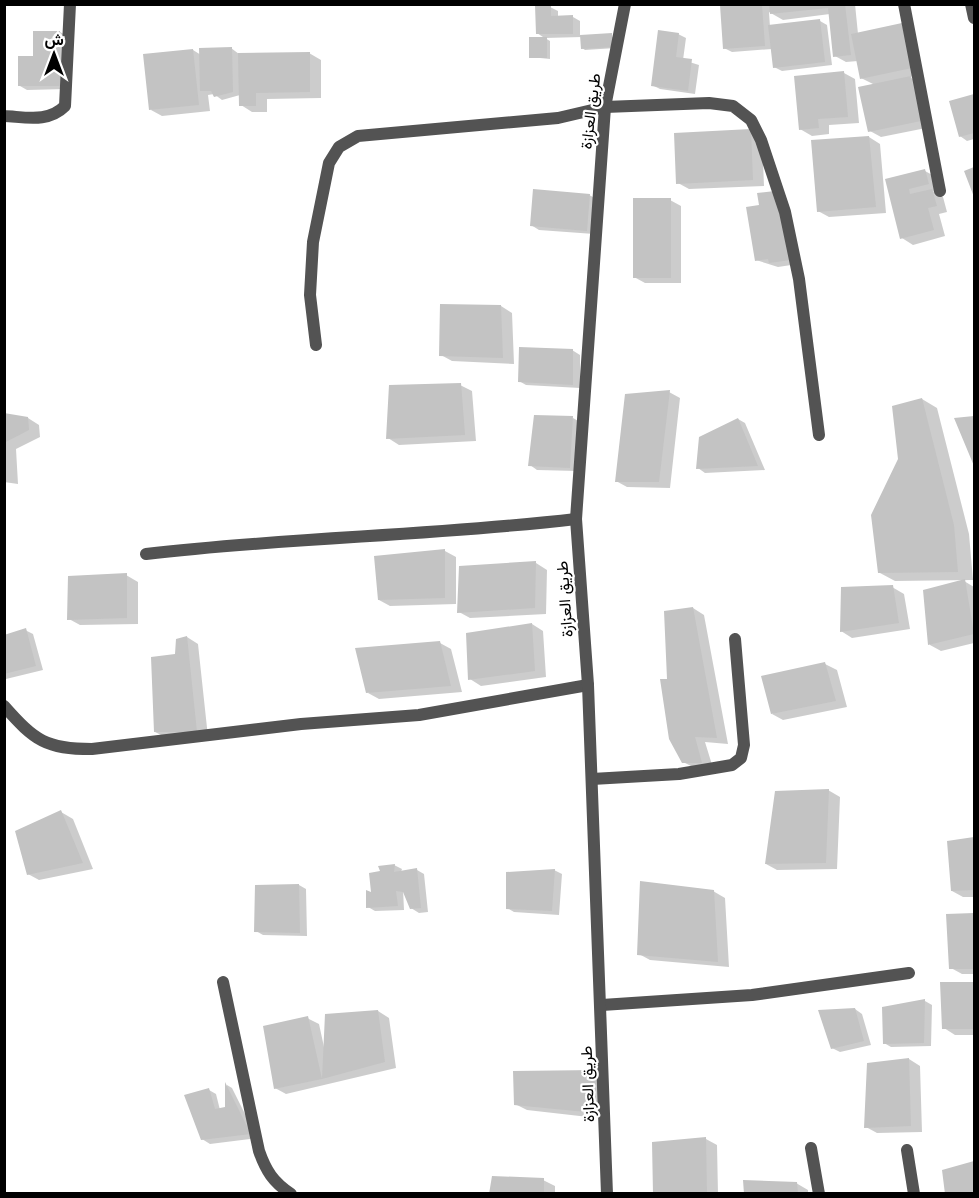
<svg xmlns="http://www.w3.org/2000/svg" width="979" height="1198" font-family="Inter,Vazirmatn,sans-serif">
<rect width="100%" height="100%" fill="#fff"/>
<!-- shadow -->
<path fill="#0003" d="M721,4h134l3,30 65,40 -14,3 13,7 9,43 -50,10 -11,-6 5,-46 -14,-7 -3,-17 -12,1 -11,-6 -5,-42 -47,6 -14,-8 1,15 50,-6 7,4 5,40 -50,6 -8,-4 -2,-18 -40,3 -8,-4z
M550,7l8,4v6h15l7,4v15l35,1 1,11 -31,2 -3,-2v-11l-37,1 5,3v18l-20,-2 16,-18 -9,-6z
M60,32l7,4v53l-40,1 -7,-4z
M678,34l8,4 -3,22 16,5 -4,29 -35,-5 -8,-4z
M231,48l8,6 70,-1 12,7v38l-54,1v13h-15l-11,-7 -1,-10 -18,5 -8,-6 -6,1 2,16 -48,5 -11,-6 42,-60 8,5z
M844,73l11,6 4,44 -30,2v9l-17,2 -12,-7z
M974,96v43l-7,2 -7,-5 -9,-34z
M751,131l11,6 2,49 -75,3 -11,-6z
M869,137l11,7 6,69 -57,4 -11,-6z
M925,171l11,6 3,13 -6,1 10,6 4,15 -8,2 6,22 -32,9 -11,-7 -15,-58z
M589,195l8,4 -3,35 -55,-4 -8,-5z
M670,200l11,6v77h-36l-11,-6z
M761,206l37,58 -20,3 -22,-7z
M501,306l11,7 2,51 -62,-3 -11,-6z
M572,350l8,5v33l-54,-3 -7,-4z
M460,385l12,6 4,50 -77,4 -11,-7z
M669,392l11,6 -10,90 -43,-1 -11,-6z
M922,399l15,9 32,126 4,46 -78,1 -15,-8 20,-114z
M4,415l24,3 11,7 1,12 -24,12 2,35 -14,-2z
M974,417v46l-18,-44z
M573,418l7,4 -3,49 -40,-1 -7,-5z
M738,419l7,4 20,47 -60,3 -7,-5z
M445,551l11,6v47l-66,2 -11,-6 -4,-42z
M536,563l11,7 -1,44 -76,4 -11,-6z
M126,575l12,7v42l-58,1 -11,-6z
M964,581l10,6v56l-33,8 -11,-6 -5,-54z
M892,587l12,7 6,35 -58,9 -11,-7z
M693,608l11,7 24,129 -23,-2 8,26h-18l-12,-6 -14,-82z
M532,624l11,7 3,46 -65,9 -11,-7 -2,-44z
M25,630l8,4 10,36 -37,9 -2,-42z
M187,637l11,7 10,93 -41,1 -12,-6 21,-76z
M440,643l11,6 11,43 -83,7 -11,-6z
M825,664l12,6 10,37 -64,13 -11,-6z
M828,790l12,7 -3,72 -60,1 -11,-6z
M61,812l12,7 20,50 -54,11 -11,-6z
M974,838v59h-11l-11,-6 -4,-49z
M394,865l8,4 -1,3 16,-2 7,4 4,38 -9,1 -8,-5 -8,-19 1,21 -29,1 -7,-4 14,-35z
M554,870l8,4 -3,41 -45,-3 -7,-4z
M299,885l7,4 1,47 -44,-1 -7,-4z
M713,891l12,7 4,69 -79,-7 -11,-6z
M974,914v60h-12l-11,-6 -4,-53z
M941,983h33v52h-19l-11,-7z
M925,1001l7,4 -1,41 -40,1 -7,-4z
M855,1009l7,5 9,31 -31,7 -8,-4z
M378,1011l11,7 7,50 -110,26 -11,-6 32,-70 12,6 5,23z
M909,1059l11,7 2,66 -45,1 -11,-6z
M595,1072l11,6v41l-79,-9 -12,-6z
M227,1085l5,3 25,50 -47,6 -8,-5 7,-49 7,4 4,16 6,-2z
M706,1139l11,6 1,49h-63z
M543,1180l12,6v8h-64z
M796,1183l12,7v4h-63z"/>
<!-- building -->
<path fill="#c3c3c3" d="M769,4h76l6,51 -18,2 -5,-49 -58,6z
M535,5h16v11l22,-1v19h-37z
M720,5h42l3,41 -42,3z
M820,19l5,43 -52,6 -5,-43z
M902,23l10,45 -52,11 -9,-45z
M658,30l21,3 -3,24 16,2 -4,32 -37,-5z
M33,31h27v55h-42v-30h15z
M612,33l1,14 -32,2 -1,-14z
M529,37h18v21h-18z
M232,47l1,45 -19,5 -3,-6h-11l-1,-43z
M193,49l6,56 -50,5 -6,-56z
M310,52v40l-54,1v13h-17l-1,-53z
M844,71l4,46 -30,2 1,9 -20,2 -5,-54z
M911,76l10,45 -53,11 -10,-45z
M974,94v39l-15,4 -10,-36z
M751,129l2,51 -77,4 -2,-51z
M869,136l7,71 -59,5 -6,-72z
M974,167v30l-10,-26z
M925,169l4,15 -20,5 1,5 22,-5 5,17 -9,2 6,22 -34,9 -15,-60z
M533,189l57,5 -3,37 -57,-5z
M775,191l16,69 -22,3 -1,-4 -13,2 -9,-54 13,-2 -2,-12z
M633,198h38v80h-38z
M440,304l61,1 2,53 -64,-2z
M519,347l54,2v36l-55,-3z
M461,383l4,52 -79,4 3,-54z
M670,390l-11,92h-44l10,-88z
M922,398l32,127 4,47 -80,1 -7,-58 27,-56 -6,-53z
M4,413l24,4 1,13 -25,13z
M534,415l39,1 -3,52 -42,-2z
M974,416v50l-20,-48z
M738,418l20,48 -62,3 3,-32z
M445,549v49l-67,2 -4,-44z
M536,561l-1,47 -78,5 2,-47z
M127,573v45l-60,2 1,-44z
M965,579l9,55 -46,11 -5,-55z
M893,585l6,38 -59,9 1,-45z
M693,607l24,131 -22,-1 7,26h-20l-13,-24 -9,-60h7l-3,-68z
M532,623l3,48 -67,9 -2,-47z
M26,628l10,38 -32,8v-39z
M187,636l10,96h-43l-3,-75 24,-3 1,-15z
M440,641l11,45 -85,7 -11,-45z
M825,662l11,39 -65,13 -10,-38z
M829,789l-3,74 -61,1 10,-73z
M61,810l22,53 -56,12 -12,-44z
M974,837v53l-23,1 -4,-50z
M395,864l-1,8 23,-4 4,40 -11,1 -7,-17 -7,-1 2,15 -32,2v-18l5,2 -2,-19 11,-2 -2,-5z
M555,869l-3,42 -46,-2v-37z
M640,881l74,9 4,72 -81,-7z
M299,884l1,49 -46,-1 1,-47z
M974,913v56h-25l-3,-55z
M940,982h34v47h-32z
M925,999l-1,44 -41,1 -1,-37z
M855,1008l9,33 -33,8 -13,-39z
M378,1010l7,52 -63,17 -48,10 -11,-63 45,-10 14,63 3,-65z
M909,1058l2,68 -47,2 3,-65z
M596,1070v43l-82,-8 -1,-34z
M225,1082l26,52 -50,6 -17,-45 25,-7 6,21 10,-2z
M706,1137l1,57h-54l-1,-52z
M974,1161v33h-29l-3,-24z
M492,1176l52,2v16h-55z
M743,1180l54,2 1,12h-54z"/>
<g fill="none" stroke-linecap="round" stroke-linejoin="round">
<!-- minor -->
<path stroke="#535353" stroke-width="12" d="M904,4l36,187
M971,4l3,14
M4,116c22,1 44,7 61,-10l5,-102
M316,345l-6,-50 3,-53 16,-79 10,-16 19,-11 200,-18 47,-11 104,-4 24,3 18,14 10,20 24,72 14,67 20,156
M146,554c143,-17 287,-18 430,-35
M4,706c31,35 42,43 88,43l209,-25 118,-9 169,-30
M592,779l87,-5 53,-9 9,-7 3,-13 -9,-106
M223,982l36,169c7,20 14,31 32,43
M602,1005l150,-10 157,-22
M811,1148l8,46
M907,1150l7,44"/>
<!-- tertiary -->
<path stroke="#535353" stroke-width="12" d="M607,1194l-19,-509 -12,-166 29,-412 20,-103"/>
</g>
<g text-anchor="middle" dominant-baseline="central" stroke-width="4.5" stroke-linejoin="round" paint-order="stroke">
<!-- street labels -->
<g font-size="16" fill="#000" stroke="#fff">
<text transform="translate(590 111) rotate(-83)">طريق العزازة</text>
<text transform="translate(564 599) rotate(-94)">طريق العزازة</text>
<text transform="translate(587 1084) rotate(-92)">طريق العزازة</text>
</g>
</g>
<!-- border -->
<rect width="979" height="1198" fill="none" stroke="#000000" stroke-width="12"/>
<!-- north arrow -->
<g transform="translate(54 54)" stroke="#ffffff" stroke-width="4.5" paint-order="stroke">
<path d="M0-4.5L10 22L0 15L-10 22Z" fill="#000000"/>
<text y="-9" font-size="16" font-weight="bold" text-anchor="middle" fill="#000000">ش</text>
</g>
</svg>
